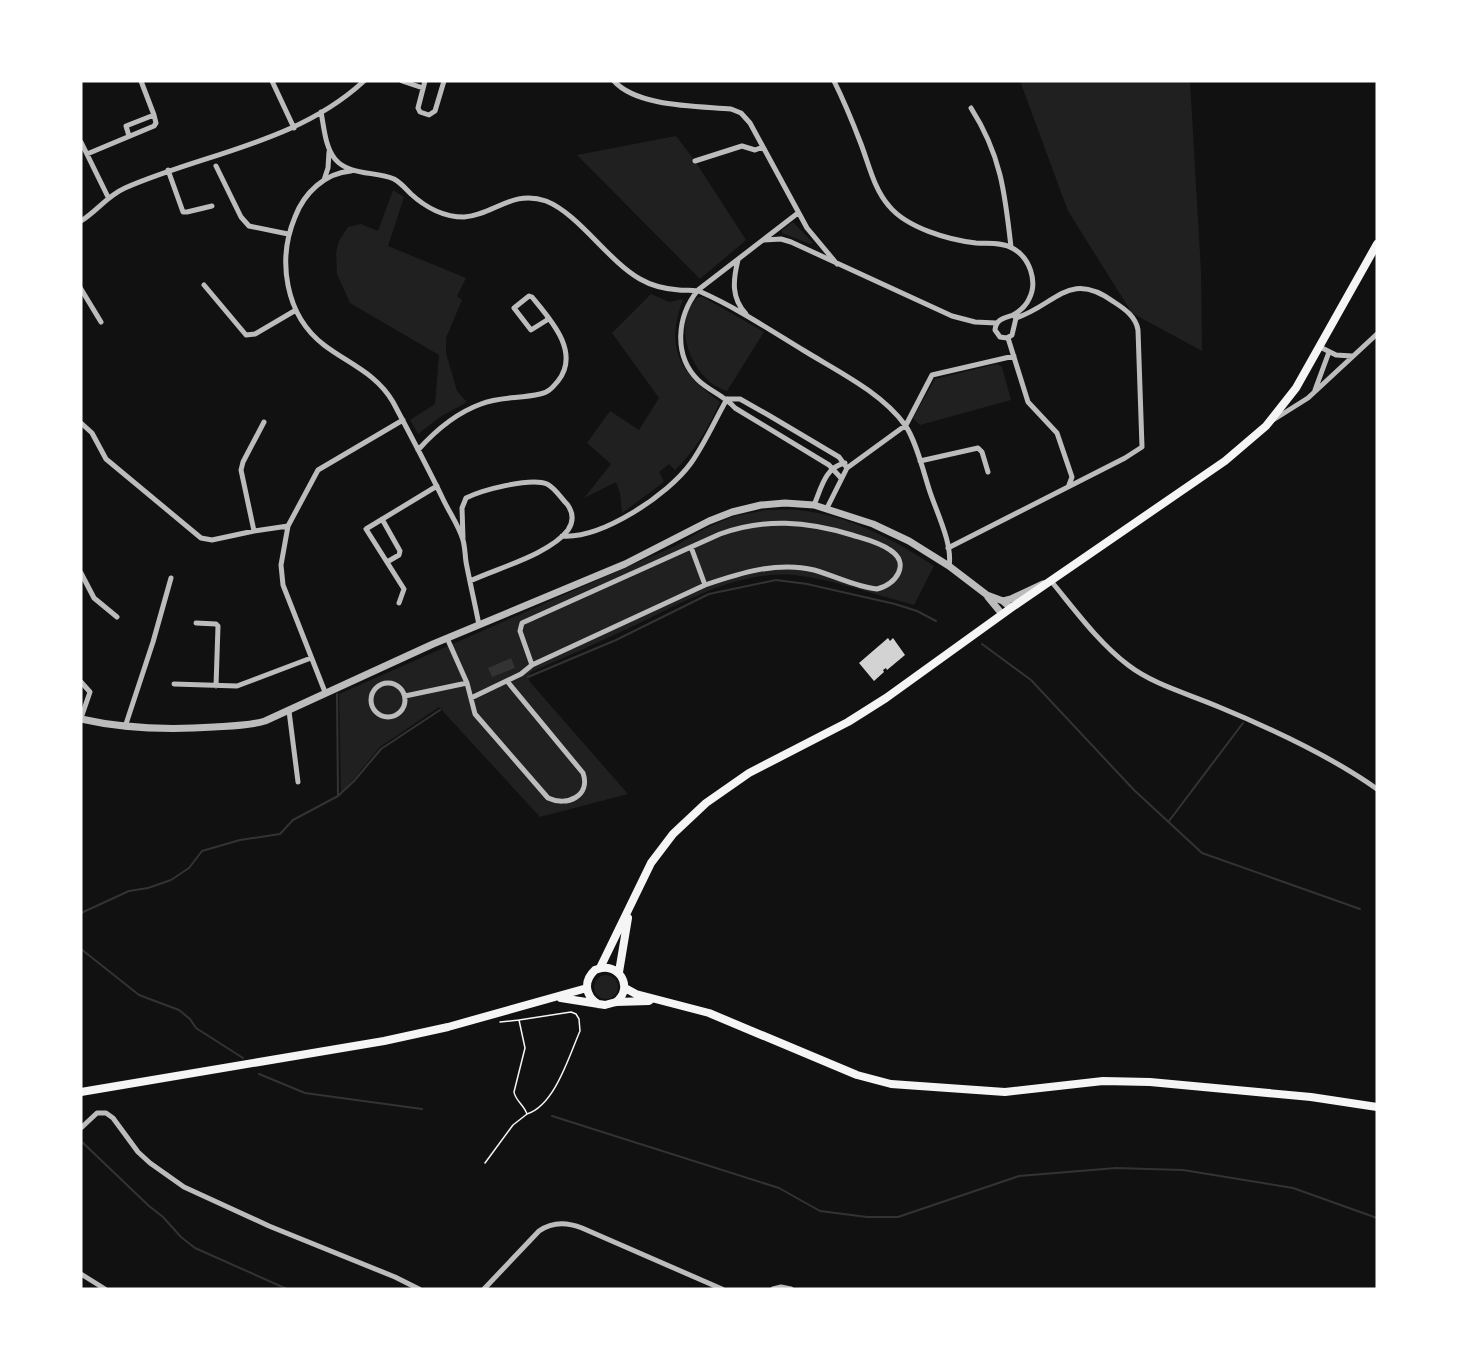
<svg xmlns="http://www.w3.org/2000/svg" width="1458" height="1370" font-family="'Times New Roman',serif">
<rect width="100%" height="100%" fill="#111"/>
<!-- green -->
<path fill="#202020" d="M1020,81h170l11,191 1,79 -70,-38 -64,-102z
M676,136l19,25 51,79 -46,39 -123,-124z
M393,190l11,7 -16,49 78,32 -9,18 5,4 -16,38v15l11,38 10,11 -27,15 -22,17 -8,-14 25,-16 4,-49 -89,-52 -13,-29 -1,-21 3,-12 9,-14 13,-3 17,7z
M793,222l20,21 -3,1 -28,-11v-3z
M651,294l18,8 14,-3c-18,49 -4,73 37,103 -12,26 -24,48 -45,68l-6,-6 -10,8 5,10 -42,31 -2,-20 -4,-11 -32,16 27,-34 -24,-21 23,-32 29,19 20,-32 -47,-65z
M698,297h5l61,35 -37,59c-34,-9 -58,-67 -29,-94z
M997,364l5,3 9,33 -91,25 -7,-7 22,-39z
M766,510c10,0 22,-1 32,0 50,5 95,29 136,56l-20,39c-38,-10 -82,-26 -120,-30 -59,-5 -116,30 -167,54 -32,15 -64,29 -96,43l-3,5 2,5 98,112 -88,23 -101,-110 -59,40 -39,47 -2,-100 336,-148 31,-18 28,-12z
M594 987a12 12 0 1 1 24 0a12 12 0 1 1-24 0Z"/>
<!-- water -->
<path fill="#333" d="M511,658l4,10 -23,9 -4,-9z"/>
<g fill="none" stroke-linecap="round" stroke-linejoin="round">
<!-- stream -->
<path stroke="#333" stroke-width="2" d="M982,644l49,36 103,110 68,63 158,56
M528,677l88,-37 93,-46 67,-14 31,4 88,20 22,7 19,10
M337,694l1,102
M1169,821l74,-98
M81,913l48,-22 19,-3 23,-8 18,-12 13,-17 38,-11 40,-6 13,-14 45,-24 16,-15 27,-32 59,-39
M81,949l58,46 40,15 11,9 6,9 47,30
M259,1074l46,19 117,16
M552,1116l227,72 41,23 47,6h31l121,-41 97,-8 67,2 110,18 84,30
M81,1141l68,65 14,11 18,20 14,11 92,41"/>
</g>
<!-- building -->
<path fill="#d3d3d3" d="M888,638l2,3 3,-3 12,17 -18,15 -1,-2 -3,2 1,2 -10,9 -15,-18z"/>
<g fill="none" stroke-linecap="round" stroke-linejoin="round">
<!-- path -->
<path stroke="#f5f5f5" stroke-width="1.5" d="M500,1022l19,-2 6,28 -11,44c1,8 10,13 13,22 28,-9 42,-58 53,-83l-1,-12 -3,-5 -5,-2 -52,8
M485,1163l28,-38 14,-11"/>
<!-- minor -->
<path stroke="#bcbcbc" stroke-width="5" d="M141,81l13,34
M272,81l22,47
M402,81l21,7
M425,81l-7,27 2,4 9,3 6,-4 9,-30
M614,81c23,26 84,25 117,28l10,4 9,10 57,105 30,36
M834,81c10,20 19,42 27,63 8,21 13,45 28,62 18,22 60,34 87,37 12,1 25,-1 36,5 18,9 26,34 17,51 -3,7 -9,12 -16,16
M971,108c30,47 34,85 40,139
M321,112c3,15 4,35 14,47 14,17 41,12 59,20 7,4 12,10 17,15 14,13 33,23 53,23 30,-2 48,-28 82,-16 33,13 62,60 94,78 12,7 25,10 39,11 7,1 15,-1 22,2 36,16 69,38 102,58 34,21 78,42 102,75 11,15 19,49 25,67 7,21 23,53 19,74
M81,142l27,55
M87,154l67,-28 2,-3 -2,-8 -28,11 3,10
M695,161l47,-15 13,4 8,-3
M216,166l25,51 8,9 39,8
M168,170l15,42h4l25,-6
M351,171c-26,2 -47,22 -56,46 -18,43 -10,98 29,128 25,19 52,28 69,57 17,32 34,64 50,97 6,13 16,27 20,41 2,7 2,15 3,22 4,21 9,42 13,63
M324,180l4,-12 1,-16
M798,213l-100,77c-21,26 -25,65 0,90 11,11 26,15 37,28l94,57 12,13
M81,221c16,-10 26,-25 44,-33 80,-35 172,-45 239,-107
M764,240l17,-1 10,3 161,74 23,6 21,1
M738,260c-5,20 -7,38 8,54
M204,285l42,50 9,-1 41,-24
M81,289l20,33
M1013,315l3,3 -4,17 -5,3 -7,-1 -5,-7c1,-11 9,-12 18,-15z
M1008,338l20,64 29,31 15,44 -3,8
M1320,347l16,8 16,1
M1315,390l14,-38
M727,399h13l30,17 69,41 8,11
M1273,420l35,-22 69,-64
M81,423l11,10 14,26 95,79 11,2 42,-9 34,-5 30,-56 85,-50
M418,450c17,-19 38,-37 63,-46 19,-8 39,-5 59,-10 8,-1 13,-7 18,-13 23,-29 -8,-62 -26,-84l-3,-1 -15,12 17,22 16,-10 1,-3
M920,461l58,-13 4,4 6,20
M814,505c7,-16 11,-38 31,-42
M827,508l20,-40 59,-43 26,-50 82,-19
M382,519l18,32 -1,4 -12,7
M288,526l-7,39 2,20 42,107
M254,531l-13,-61 2,-8 21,-40
M562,536c40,3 106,-41 129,-73 14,-20 24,-43 36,-64
M463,538l-1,-30 4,-10c16,-8 65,-21 81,-14 8,4 14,14 20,20 6,8 7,17 1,26 -18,24 -70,38 -98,51
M691,547l14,38
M948,548l177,-90 17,-11 -4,-117c-2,-13 -13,-21 -24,-28 -45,-33 -58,3 -98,16
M81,573l13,25 23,19
M1051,581c24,29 47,61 77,84 26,20 61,29 91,42 51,21 113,50 158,82
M399,603l5,-14 -38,-60 71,-43
M196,623l20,1 2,2 -2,60
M447,638l20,45 8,31 73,84c19,9 43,-2 35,-25l-76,-92
M81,682l9,10 -9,26
M371 700a17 17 0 1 1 34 0a17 17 0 1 1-34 0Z
M174,684l63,2 74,-28
M405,696l62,-13
M471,698l50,-24 11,-9 173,-80c35,-12 73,-24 109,-15 21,6 42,17 63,19 19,-4 34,-26 13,-39 -11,-8 -25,-11 -38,-15 -46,-14 -87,-17 -132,-1l-198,89 -2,8 12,34
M289,711l9,71
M125,727l28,-85 18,-64
M81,1128l16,-15h9l7,5 25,34 12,11 34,24 85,39 126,51 24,12
M81,1274l24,15
M484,1289l55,-58c14,-10 28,-9 43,-3l140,61
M773,1289l8,-2 10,2"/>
<!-- tertiary -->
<path stroke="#bcbcbc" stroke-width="7" d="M988,597l14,17
M1003,601l8,-2 32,-15
M81,719c44,10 88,11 133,8 17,-1 35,-1 51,-6l168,-77 192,-80 84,-43 23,-9 29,-7 24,-2 29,2 59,19 36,17 40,25 38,29 16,6 8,7"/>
<!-- secondary -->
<path stroke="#f5f5f5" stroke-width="8" d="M600,968l51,-105 22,-29 33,-31 43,-30 99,-51 38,-24 125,-90 214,-147 41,-35 30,-38 81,-144
M619,972l9,-54"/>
<!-- primary -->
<path stroke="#f5f5f5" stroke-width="8" d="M625,988l11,6 73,19 148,62 34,9 114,8 98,-11 47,1 161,15 66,10
M561,998l44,7 11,-3 33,-1
M598,1004c-13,-8 -15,-23 -3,-34 23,-10 40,17 21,32
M81,1092l303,-51 64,-14 139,-39"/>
</g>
<!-- border -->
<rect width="1458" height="1370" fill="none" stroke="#ffffff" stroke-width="165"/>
</svg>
